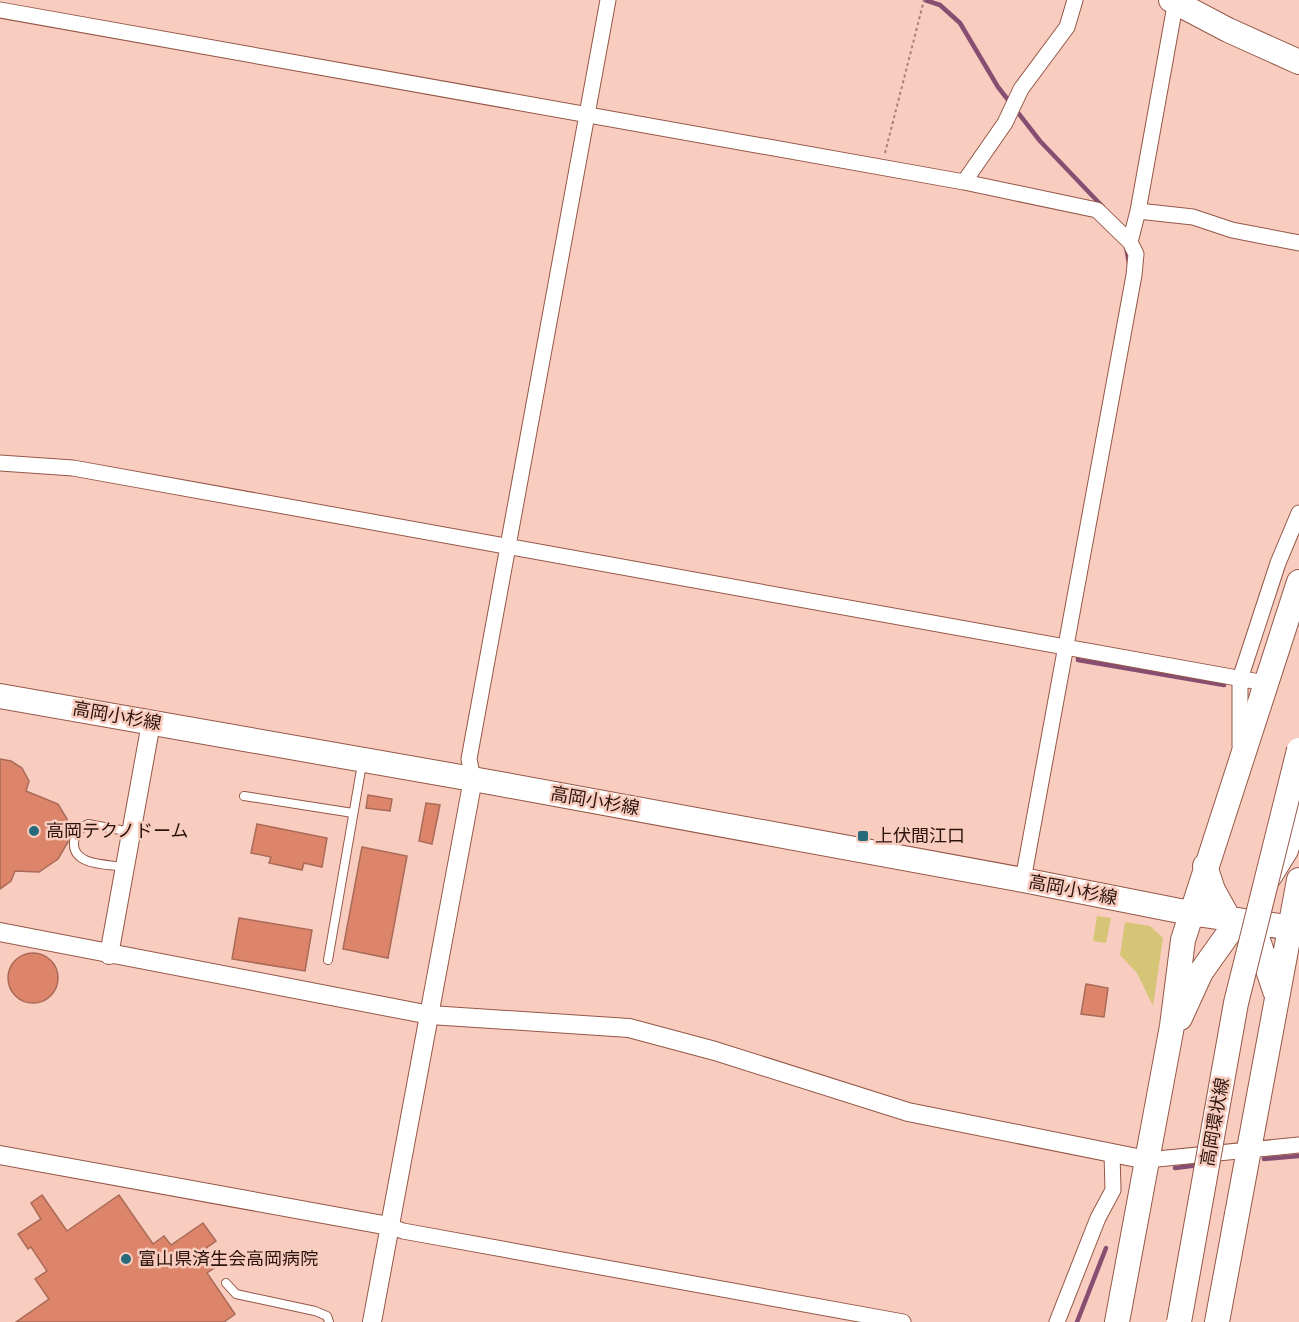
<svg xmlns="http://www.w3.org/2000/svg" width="1299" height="1322" viewBox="0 0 1299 1322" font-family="Ubuntu,'Noto Sans JP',sans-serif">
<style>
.green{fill:#d6c576}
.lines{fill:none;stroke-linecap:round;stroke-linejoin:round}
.stream{stroke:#884e72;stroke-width:4.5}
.building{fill:#dd856b;stroke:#a96a57;stroke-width:1.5}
.service-casing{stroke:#955745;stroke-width:10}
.minor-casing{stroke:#955745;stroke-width:17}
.tertiary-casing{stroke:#955745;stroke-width:20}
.primary-casing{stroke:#955745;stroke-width:26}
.path{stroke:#a58277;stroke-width:2;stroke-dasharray:3 3;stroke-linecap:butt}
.service{stroke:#fff;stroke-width:8}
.minor{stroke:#fff;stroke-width:15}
.tertiary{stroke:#fff;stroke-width:18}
.primary{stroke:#fff;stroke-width:24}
.primary-bridge-casing{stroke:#955745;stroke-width:26;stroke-linecap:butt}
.primary-bridge{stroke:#fff;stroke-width:24}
.poi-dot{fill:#266a7b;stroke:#f8cdc0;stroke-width:2}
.labels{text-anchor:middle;stroke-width:5;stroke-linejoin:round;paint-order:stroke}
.street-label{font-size:18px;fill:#2b130b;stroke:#f8cdc0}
.poi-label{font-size:18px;fill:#2b130b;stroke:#f8cdc0;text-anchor:start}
</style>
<rect width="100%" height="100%" fill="#f8cdc0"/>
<!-- green -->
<path class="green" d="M1097 916 1111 918 1106 943 1093 941Z
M1125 922 1150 926 1163 938 1153 1006 1137 973 1120 955Z"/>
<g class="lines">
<!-- stream -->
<path class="stream" d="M925 0 940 5 960 23 998 87 1040 141 1103 207
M1126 246 1129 264
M1078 652V660L1224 685
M1264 1159 1299 1156
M1175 1168 1199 1165
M1077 1322 1106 1248"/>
</g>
<!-- building -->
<path class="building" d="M0 759 11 761 22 768 29 781 26 791 58 804 67 819 68 842 58 859 39 872 15 871 11 881 0 889Z
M368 795 392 799 390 811 366 808Z
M426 803 440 805 432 844 419 841Z
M257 824 327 838 322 867 304 863 302 870 269 863 271 857 251 853Z
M362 847 407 856 388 958 343 949Z
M239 918 312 930 305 971 232 959Z
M8 978a25 25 0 1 1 50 0a25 25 0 1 1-50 0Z
M1086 984 1108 988 1104 1017 1081 1014Z
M42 1195 67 1231 119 1195 153 1244 164 1236 171 1245 203 1223 216 1241 205 1249 217 1266 207 1273 235 1314 224 1322H16L49 1299 35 1279 47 1271 31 1247 28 1249 18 1234 41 1219 31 1203Z"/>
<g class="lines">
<!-- service casing -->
<g class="service-casing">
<path id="service" d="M244 796 353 813
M124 867C107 864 72 866 74 842 75 833 80 829 88 824L131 832
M328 960 362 764
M226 1283 236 1294 315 1311 327 1316 329 1322"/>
</g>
<!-- minor casing -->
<g class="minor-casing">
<path id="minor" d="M0 10 964 182 1097 210 1130 242 1136 254 1134 275 1023 880
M964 182 1005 123 1021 89 1067 27 1075 0
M1138 211 1193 217 1232 230 1299 243
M1130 242 1138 211 1176 0
M0 463 73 468 1265 683
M1240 746V679L1278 563 1299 513
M473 779 469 759 608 0
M1147 1160 1299 1145
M389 1226 403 1231 903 1322
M1057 1322 1098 1218 1113 1190 1112 1153"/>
</g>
<!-- tertiary casing -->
<g class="tertiary-casing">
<path id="tertiary" d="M0 932 430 1015 629 1028 715 1051 908 1112 1147 1160
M109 955 151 723
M0 1155 389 1226
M372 1322 473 779"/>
</g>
<!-- primary casing -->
<g class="primary-casing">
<path id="primary" d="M1171 0 1228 30 1299 62
M0 696 495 783 1023 880 1190 913 1299 929
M1205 866 1213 890 1229 919
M1270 876 1286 850 1299 810
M1252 922 1275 991
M1180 1018 1201 972 1238 920
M1117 1322 1172 1026 1183 940 1299 582
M1217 1322 1299 880"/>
</g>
<!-- path -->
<path class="path" d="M885 153 924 0"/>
<!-- service -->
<use href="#service" class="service"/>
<!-- minor -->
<use href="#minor" class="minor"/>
<!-- tertiary -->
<use href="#tertiary" class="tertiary"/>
<!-- primary -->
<use href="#primary" class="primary"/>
<!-- primary-bridge casing -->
<g class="primary-bridge-casing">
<path id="primary-bridge" d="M1179 1322 1236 1003 1299 750"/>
</g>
<!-- primary-bridge -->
<use href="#primary-bridge" class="primary-bridge"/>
</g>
<!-- markers -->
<g class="poi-dot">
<circle cx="34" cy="831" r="6"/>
<rect x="857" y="830" width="12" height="12" rx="3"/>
<circle cx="126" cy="1259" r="6"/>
</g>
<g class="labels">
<!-- street labels -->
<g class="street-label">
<text transform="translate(117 716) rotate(10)" y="6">高岡小杉線</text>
<text transform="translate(595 801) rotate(10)" y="6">高岡小杉線</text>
<text transform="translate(1073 890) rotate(11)" y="6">高岡小杉線</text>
<text transform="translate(1215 1122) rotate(-80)" y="6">高岡環状線</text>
</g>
<!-- poi labels -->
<g class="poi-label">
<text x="46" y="837">高岡テクノドーム</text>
<text x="875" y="842">上伏間江口</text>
<text x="138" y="1265">富山県済生会高岡病院</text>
</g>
</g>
</svg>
